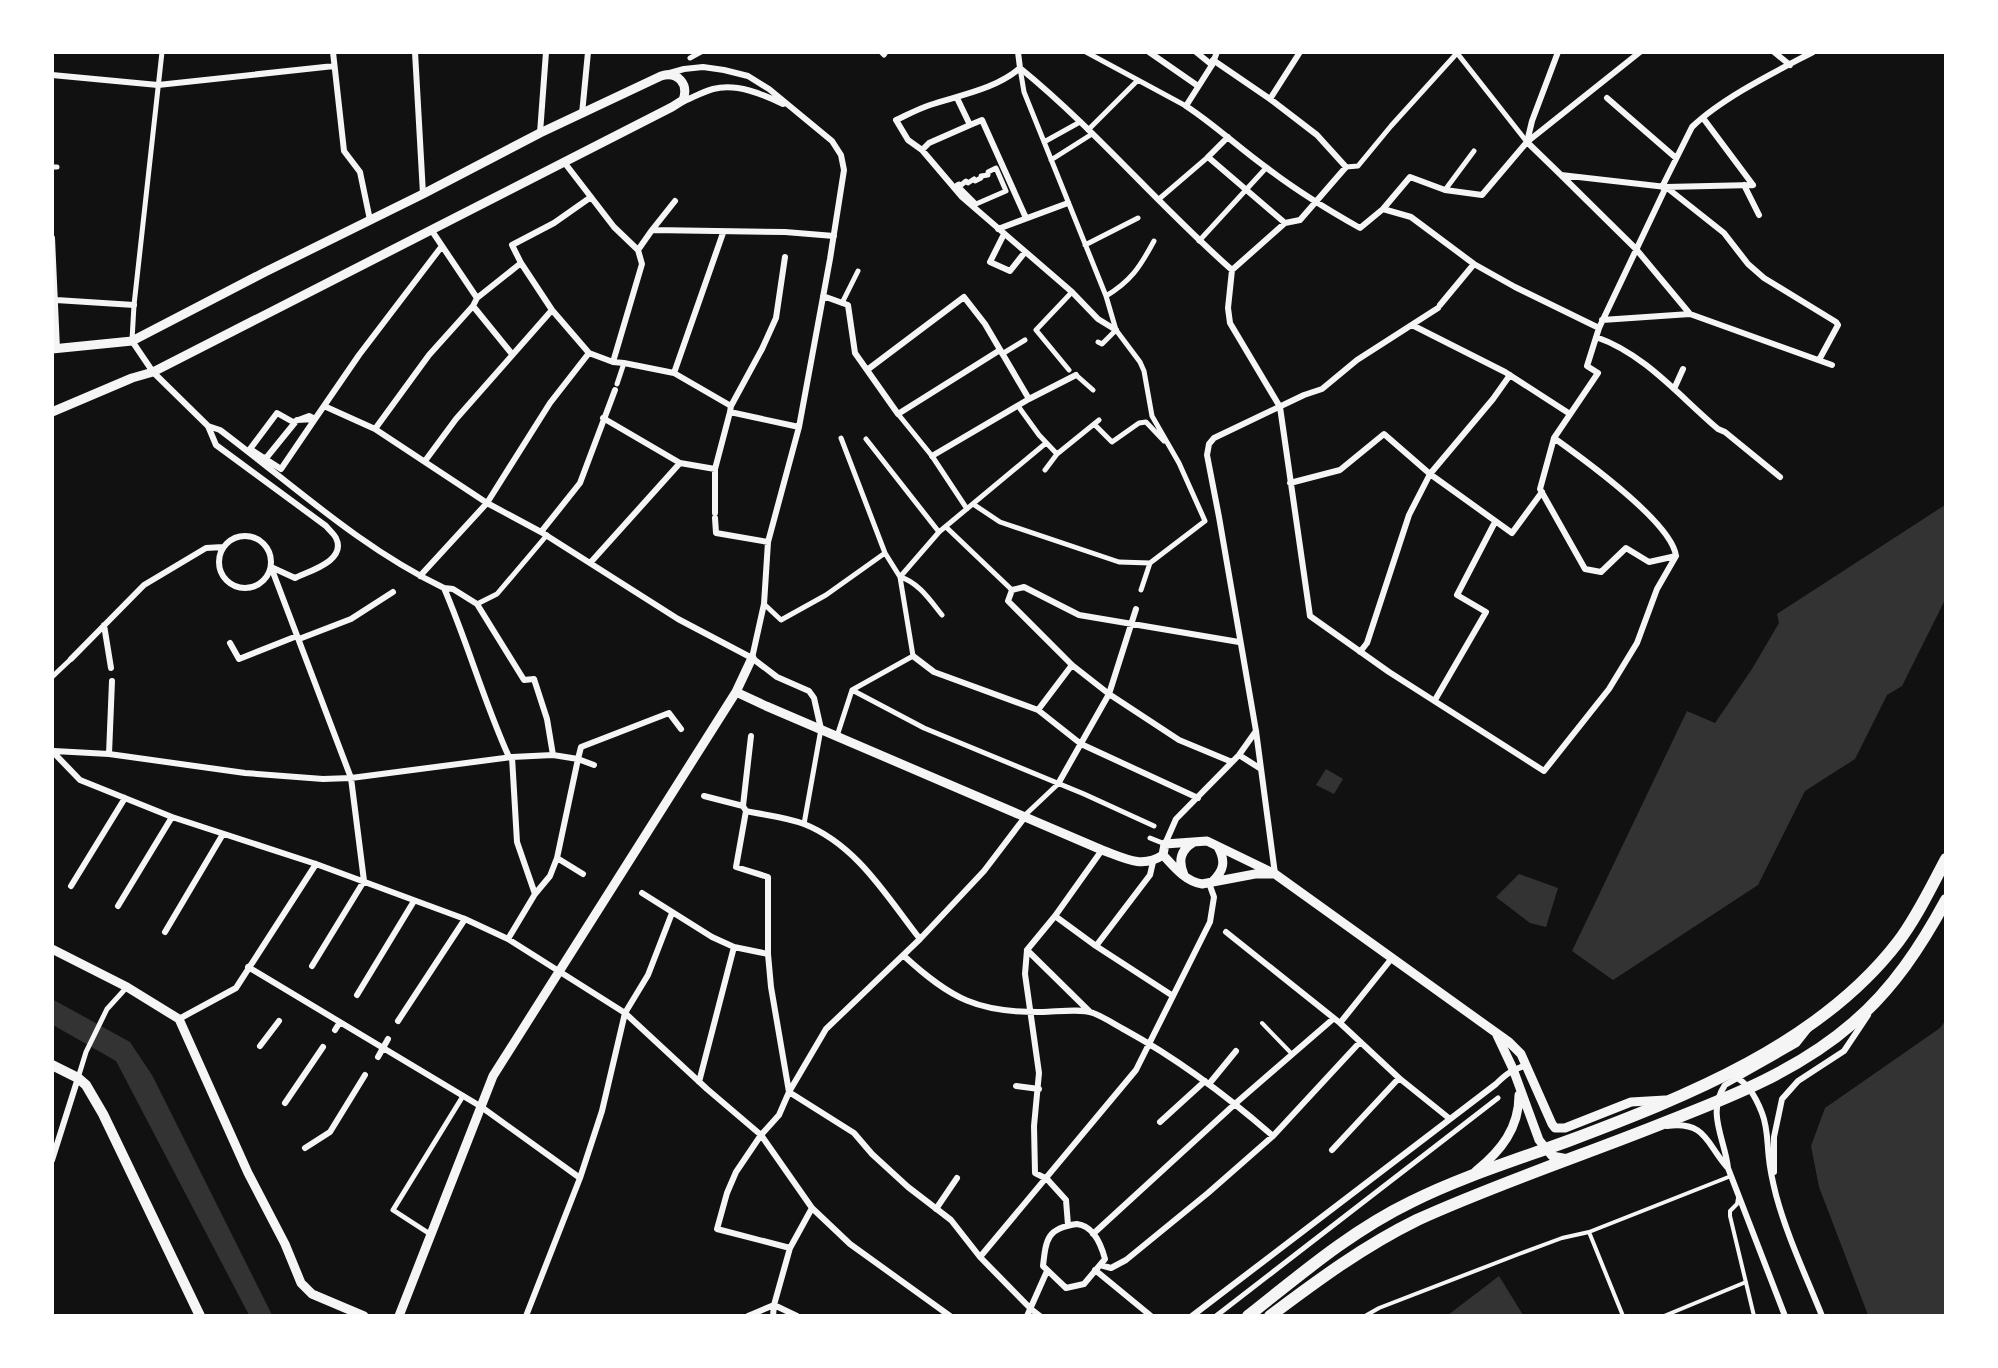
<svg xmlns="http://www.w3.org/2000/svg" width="1998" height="1368" viewBox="0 0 1998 1368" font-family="'Golos Text',sans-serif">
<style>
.water{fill:#333}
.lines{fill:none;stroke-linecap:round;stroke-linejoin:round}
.service{stroke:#f5f5f5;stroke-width:4}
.pedestrian{stroke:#f5f5f5;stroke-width:5}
.minor{stroke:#f5f5f5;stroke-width:6}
.tertiary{stroke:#f5f5f5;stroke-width:9}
.secondary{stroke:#f5f5f5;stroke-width:10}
.trunk{stroke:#f5f5f5;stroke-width:12}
</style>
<rect width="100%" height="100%" fill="#111"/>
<!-- water -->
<path class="water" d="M1945 505V600L1902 686 1887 695 1855 759 1805 791 1758 885 1613 980 1572 951 1687 711 1715 723 1752 669 1779 623 1777 614Z
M1326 769 1343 779 1334 794 1316 785Z
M1519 874 1558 888 1546 927 1530 923 1496 897Z
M52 999 130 1042 152 1075 272 1315H249L116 1061 53 1025Z
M1945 1021V1315H1868L1819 1187 1811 1146 1825 1108 1940 1028Z
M1499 1276 1523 1315H1448Z"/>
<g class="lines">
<!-- service -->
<path class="service" d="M1262 1023 1292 1054
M1738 1198 1737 1204 1730 1211V1216L1754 1316
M1589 1232 1623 1316
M1365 1316 1379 1308 1519 1254 1562 1238 1589 1232 1731 1176
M1664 1316 1746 1282"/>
<!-- pedestrian -->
<path class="pedestrian" d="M881 52 884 55 886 52
M1086 52 1186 106
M1457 53 1527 142
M690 58 701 52
M1088 130 1138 80
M1044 142 1080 122
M1051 160 1092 134
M52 167H57
M1346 167 1358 166 1391 126 1458 52
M996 168 1006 191 976 204 957 185 959 184 960 186 966 181 968 183 974 179 975 181 981 178V176L988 175V172Z
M1445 190 1474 151
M1159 199 1208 157
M1199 241 1266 168
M1085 245 1138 218
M1106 296C1131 281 1140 267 1154 241
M842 303 858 271
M132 340 134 305 162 52
M1098 342 1102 344 1116 330
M1002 354 1025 340
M1069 370 1036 330 1072 292
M1076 375 1093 390
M617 384 624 363
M1018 406 1039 435 1057 454 1099 420
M898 414 932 456 967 509
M1095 425 1112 442 1139 423 1146 422 1164 441
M841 438 885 553
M866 439 939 532
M1045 470 1057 454
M973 504 1000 522 1119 562 1150 563 1205 521 1179 463 1152 416 1144 371 1140 362 1116 330 1106 296 1024 92 1020 68
M946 527 1012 590
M900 577 939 532 1046 443
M900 577C918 582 930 600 942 615
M1141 590 1150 563
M477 604 497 594 547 535
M764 604 781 620 826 595 885 553 900 577 913 656 852 690
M52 677 71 659
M852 690 924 728 1084 794 1154 826
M837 736 852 690
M1023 817 1058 784
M804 824 821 729
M1150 838 1165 844
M78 1078 86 1052 107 1009 127 987
M430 1234 393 1210 463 1096
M1216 1316 1498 1098"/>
<!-- minor -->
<path class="minor" d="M333 52 344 151 360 172 370 220
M415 52 423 194
M1018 52 1020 68C1096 130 1159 206 1232 270L1228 308 1230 323 1280 407 1310 616 1389 672 1544 771 1609 689 1637 643 1657 589 1676 556
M1149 52 1198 86
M1196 52 1212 65
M1217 52 1212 65 1186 106C1215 125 1239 148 1267 168 1297 191 1328 210 1360 228L1383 209 1410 177 1445 190 1482 195 1527 142 1640 52
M1774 52 1790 65
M1213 60 1270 99 1317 135 1346 167 1300 220 1285 223 1232 270
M1020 68C996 89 960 95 930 105 918 109 907 115 896 120L908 140 922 150 962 197 1072 292 1098 319 1116 330
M666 74 684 69 703 67 724 70 748 76 769 89 832 141 841 155 844 170 830 259 799 427 768 542 764 604 752 658
M52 75 158 85 334 66
M957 98 970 125 982 120 1026 218
M1607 98 1676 158
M1270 99 1300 52
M682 102C692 98 702 92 713 89 737 83 762 94 783 104
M582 114 588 52
M1703 118 1753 185
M540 133 546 52
M1228 137 1208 157 1285 223
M1527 142 1561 175 1666 187 1753 185
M1527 142 1532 121 1558 52
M922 150 929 143 970 125
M564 162 614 227 638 250 642 264 613 362
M1561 175 1636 249 1690 314
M1744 185 1759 215
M1662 187 1692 127C1722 98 1775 72 1813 52
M591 197 554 223 512 245 521 263 552 310 589 353 613 362 624 363 674 373 731 406 730 412 799 427
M1383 209 1411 217 1474 264 1515 287 1599 328
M998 229 1068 203
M652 230 675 201
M432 231 477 298
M1004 234 990 262 1010 271 1025 252
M52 238 57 349
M638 250 652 230 785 232 834 236
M823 296 848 305 855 353 898 414 1000 350
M56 300 134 305
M1440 305 1474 264
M473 306 512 354
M1602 320 1690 314 1832 365
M1412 325 1505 372 1570 414
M1596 337C1645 354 1679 396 1718 429L1725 432 1780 477
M132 341 153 372 208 426 220 430C293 485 361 548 444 588 468 644 484 702 509 757
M867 370 964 297 985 324 1029 399
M674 373 723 233
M1674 389 1683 369
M324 406 375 429 487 503 541 532 678 619 752 658 777 677 809 691 814 698 821 729
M731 406 762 349 776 318 785 257
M277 413 293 422 309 416 315 419 281 469 250 449Z
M603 418 680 463 715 469
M208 426 216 445 326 526C329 530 334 534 336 538 347 561 309 571 295 578L271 567
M375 429 429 355 473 306 477 298 521 263
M1554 438C1582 458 1672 523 1676 556
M932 456 1029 399 1076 375
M257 459 267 457 297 420 315 419 359 355 442 246
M425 461 456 419 552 310
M1290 483 1340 470 1384 434 1430 474 1512 533 1542 492
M715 513V469L730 412
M715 518 716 533 768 542
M541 532 580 483 615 390
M219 562a26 26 0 1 1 52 0a26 26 0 1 1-52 0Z
M1676 556 1649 562 1626 548 1601 572 1585 569 1540 489 1554 438 1598 373 1587 366 1599 328 1666 187 1724 233 1748 264 1764 278 1836 322 1838 325 1819 360
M591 562 680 463
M271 567 351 778 364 881 312 966
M420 576 487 503 550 403 589 353
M444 588 453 589 477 604 524 680 534 679 547 719 553 755
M104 625 111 668
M299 639 351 619 393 592
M230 643 239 659 297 636
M1360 652 1367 643 1409 515 1430 474 1493 399 1510 375
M913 656 934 672 1038 710 1081 744 1198 798
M71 659 144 585 206 548 223 547
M1435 700 1486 612 1457 595 1495 522
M1038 710 1072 665
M751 736 743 806 746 811 736 867 768 877V954L771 987 789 1092
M52 751 80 780 172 817 316 864 465 919 508 939 625 1013 707 1089 761 1135 812 1208 850 1244 950 1316
M54 751 109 754 245 773 323 779 351 778 512 757 553 755 578 759 581 747 669 713 681 729
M109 754 112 681
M1239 755 1261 769
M512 757 517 842 535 894
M1232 762 1179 740 1109 694 1072 665 1008 601 1012 590 1024 587 1079 615 1239 642
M1058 784 1109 694 1136 609
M704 796 743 806
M746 811C764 815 786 817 804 824 857 845 887 897 920 939
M1165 844 1176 819 1239 755 1256 731
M557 858 583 874
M1275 874 1256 731 1219 517 1207 455 1209 444 1214 438 1304 395 1322 389 1357 360 1438 308
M71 886 125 798
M642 893 712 937 734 947 768 954
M118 906 172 817
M1055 916 1096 946 1173 996
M165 932 223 834
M1226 932 1340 1023 1399 1078 1450 1119
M508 939 535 894 550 876 557 858 578 759 594 765
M1096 946 1150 875 1153 862
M1027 950 1025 974 1039 1073 1034 1126 1035 1173 1047 1179 1066 1200 1068 1225
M1027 950 1055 916 1102 850
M1027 950 1090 1012
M904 956C951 999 978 1013 1043 1012 1055 1012 1082 1008 1093 1013 1104 1017 1114 1024 1125 1030 1178 1059 1227 1096 1273 1136
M248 967 480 1106 580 1178
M357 995 414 901
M179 1019 236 988 316 864
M398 1021 465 919
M1340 1023 1392 958
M335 1030 340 1022
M260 1046 279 1021
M378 1057 388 1039
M1735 1077C1749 1083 1757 1100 1762 1113 1768 1128 1767 1143 1769 1159 1770 1170 1773 1183 1776 1195 1787 1236 1806 1276 1822 1316
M699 1082 734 947
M1209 1084 1236 1051
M1016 1086 1039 1089
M789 1092 854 1133 872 1154 908 1187 951 1220 980 1257 1031 1309 1040 1316
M285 1103 323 1047
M1160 1122 1205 1081
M1667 1126C1706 1121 1706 1143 1727 1167
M305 1148 330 1132 365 1075
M1332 1150 1399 1078
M52 1160 78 1078
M1774 1172V1137L1782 1099 1798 1081 1844 1051 1868 1015
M936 1209 957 1178
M1077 1224C1094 1226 1101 1244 1105 1259L1084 1284 1066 1288 1043 1266C1046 1239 1047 1228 1077 1224Z
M1093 1234 1236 1103 1333 1019
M790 1248 717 1229 727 1193 736 1172 761 1135 779 1115 789 1092 826 1029 920 939 984 871 1025 817
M980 1257 1136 1070 1210 922 1214 897 1209 883
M1100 1265 1111 1268 1126 1260 1208 1193 1273 1136 1360 1042
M1095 1270 1151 1316
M526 1316 580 1178 602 1111 625 1013 648 975 672 913
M748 1316 774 1305 773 1316
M797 1316 774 1305 790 1248 812 1208
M1027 1316 1047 1271
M1192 1316 1496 1084C1506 1074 1513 1069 1527 1065
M1785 1316 1728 1168C1725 1139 1706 1113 1725 1085L1797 1044 1808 1030"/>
<!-- tertiary -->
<path class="tertiary" d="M52 349 132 341 265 272 423 194 540 133 661 76C678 71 689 84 683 100L672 107 153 372 132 378 52 412
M736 692 766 706 1102 850C1124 858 1142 869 1163 855
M1275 874H1255L1202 884C1186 882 1174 867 1163 855L1165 844 1207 841 1275 874 1509 1042 1521 1054 1552 1124 1555 1128H1565L1631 1102 1665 1100
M1184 875C1178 861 1180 850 1194 842
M1212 882C1224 871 1226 861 1218 847
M52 949 127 987 179 1019 248 1173 285 1244 301 1283 312 1294 364 1316
M1497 1035 1513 1069 1539 1140 1552 1156 1568 1159
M1476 1171C1501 1151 1519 1128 1519 1095
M399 1316 493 1076 736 692 752 658"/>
<!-- secondary -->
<path class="secondary" d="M52 1065 78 1078 86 1085 103 1114 200 1316"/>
<!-- trunk -->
<path class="trunk" d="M1248 1316C1300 1275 1351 1231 1411 1202 1461 1177 1516 1160 1568 1141 1685 1097 1820 1044 1898 942 1917 917 1931 887 1946 859
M1270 1316C1318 1280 1364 1246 1417 1220 1498 1183 1584 1155 1666 1122 1733 1096 1799 1070 1853 1023 1893 989 1921 946 1946 900"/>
</g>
<!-- border -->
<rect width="1998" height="1368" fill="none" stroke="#ffffff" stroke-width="108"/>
</svg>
